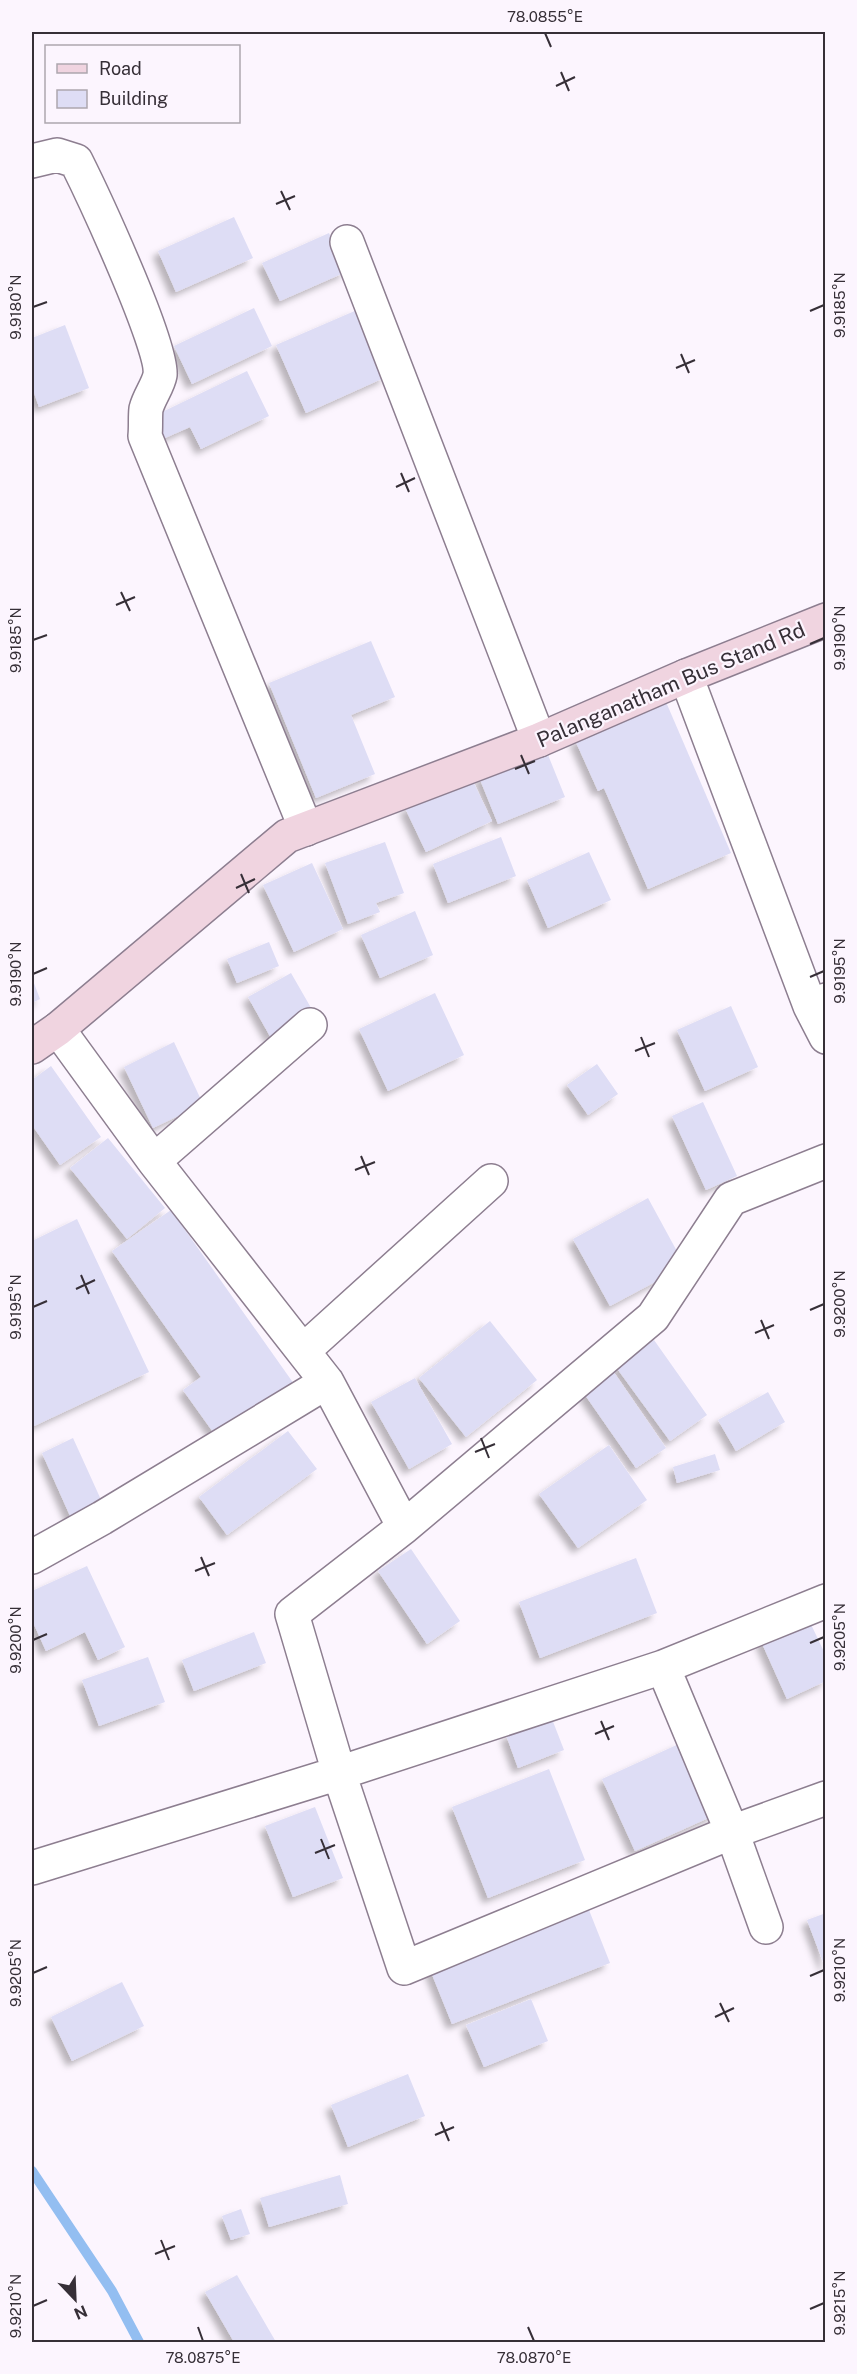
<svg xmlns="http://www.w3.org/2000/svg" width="857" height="2374" viewBox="0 0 857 2374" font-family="'Public Sans',sans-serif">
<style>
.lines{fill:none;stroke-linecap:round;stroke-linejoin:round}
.stream{stroke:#93bef1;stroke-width:10}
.building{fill:#deddf5;filter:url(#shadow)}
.street-casing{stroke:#8d7e90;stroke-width:36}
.secondary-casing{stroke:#8d7e90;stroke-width:36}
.street{stroke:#fff;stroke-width:33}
.secondary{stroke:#f0d4e0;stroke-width:33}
.ticks{fill:none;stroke:#362f37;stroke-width:2}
.labels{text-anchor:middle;stroke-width:4.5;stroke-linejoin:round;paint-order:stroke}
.street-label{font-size:21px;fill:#362f37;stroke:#fcf5fe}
.neatline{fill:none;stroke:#362f37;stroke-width:2}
.ticks-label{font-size:15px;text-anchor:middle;fill:#362f37}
</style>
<defs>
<filter id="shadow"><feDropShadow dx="-5.5" dy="5.5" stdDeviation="3" flood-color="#0004"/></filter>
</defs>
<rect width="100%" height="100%" fill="#fcf5fe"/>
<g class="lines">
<!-- stream -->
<path class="stream" d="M32 2171 112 2291 139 2342"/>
</g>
<!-- building -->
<path class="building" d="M234 217 253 258 176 292 158 251Z
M329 233 346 272 280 301 262 263Z
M254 308 272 346 192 384 174 346Z
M357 310 386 377 306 413 276 345Z
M65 325 89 388 39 407 32 387V338Z
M247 371 269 416 201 449 190 427 165 438 154 416Z
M371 641 395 697 351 715 375 774 316 798 269 683Z
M666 702 731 853 648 889 604 788 598 791 575 740Z
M546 750 565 797 498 824 479 777Z
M471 777 492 821 426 852 405 808Z
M501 837 516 876 448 903 433 864Z
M385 842 404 893 376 903 380 912 348 924 325 863Z
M589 852 611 900 548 928 527 880Z
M312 863 343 929 294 952 263 885Z
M415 911 433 955 380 978 361 935Z
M269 942 279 966 237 983 227 959Z
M291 973 314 1013 271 1038 248 997Z
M32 978 40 999 32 1003Z
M435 993 464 1055 388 1091 359 1029Z
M731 1006 758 1067 705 1091 677 1030Z
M174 1042 203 1104 153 1128 124 1067Z
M597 1064 618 1094 588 1115 567 1085Z
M51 1066 101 1137 60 1165 32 1125V1080Z
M703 1102 737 1176 706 1190 672 1116Z
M108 1138 165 1208 127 1239 70 1168Z
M648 1198 685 1266 610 1306 573 1239Z
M171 1210 294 1384 218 1439 183 1390 201 1377 112 1251Z
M77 1219 149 1372 32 1427V1241Z
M490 1321 537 1380 466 1437 419 1378Z
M654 1340 707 1415 670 1441 616 1367Z
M613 1371 666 1448 636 1468 583 1392Z
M415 1378 452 1444 409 1469 371 1402Z
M768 1392 785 1422 736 1451 718 1420Z
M288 1431 317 1469 227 1535 199 1497Z
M73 1438 107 1513 75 1527 42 1453Z
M609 1445 647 1500 578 1548 539 1494Z
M715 1454 720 1470 677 1483 673 1467Z
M411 1549 460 1621 427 1644 378 1571Z
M636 1558 657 1613 540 1658 519 1602Z
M87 1566 125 1647 98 1660 85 1632 46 1651 32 1620V1591Z
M808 1618 826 1656V1681L787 1699 760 1639Z
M254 1632 266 1663 194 1691 182 1660Z
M148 1657 165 1702 99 1726 82 1680Z
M552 1719 564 1750 518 1768 506 1735Z
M681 1743 715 1815 635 1851 602 1779Z
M549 1769 585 1860 488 1898 452 1807Z
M315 1807 343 1878 293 1897 265 1826Z
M587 1905 610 1963 452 2024 429 1967Z
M826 1913V1967H825L807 1920Z
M122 1982 144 2026 72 2061 51 2017Z
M531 1999 548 2041 484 2067 466 2025Z
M408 2074 425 2116 348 2147 331 2105Z
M340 2175 348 2204 269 2227 260 2198Z
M241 2209 250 2234 231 2240 222 2216Z
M237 2275 276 2342H234L205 2292Z"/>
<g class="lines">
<!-- street casing -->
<g class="street-casing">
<path id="street" d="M32 161 57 155 76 161C92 193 164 347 160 375 158 386 149 397 146 409 145 417 146 427 145 436L306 829
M347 242 539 740
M686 676 810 1006 826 1000
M810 1006 826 1037
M154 1161 310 1025
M826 1161 731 1199 653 1317 404 1527 292 1614 339 1773 404 1968 732 1832 826 1798
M303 1351 491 1181
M327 1382 404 1527
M32 1557 102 1518 327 1382 154 1161 58 1029
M663 1667 732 1832 766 1927
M32 1868 339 1773 663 1667 826 1601"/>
</g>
<!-- secondary casing -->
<g class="secondary-casing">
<path id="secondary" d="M32 1047 58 1029 287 836 539 740 686 676 826 620"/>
</g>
<!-- street -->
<use href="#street" class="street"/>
<!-- secondary -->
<use href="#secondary" class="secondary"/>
</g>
<!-- ticks -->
<path class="ticks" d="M545 33 551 47M561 72 569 91M556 86 575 77M281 191 290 210M276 204 295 196M33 307 47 302M810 311 824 305M681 354 689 373M676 368 695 360M401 473 409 492M396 487 415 478M121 592 130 611M116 605 135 597M33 640 47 635M810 644 824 638M521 755 529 774M515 769 535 761M241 874 249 893M236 888 255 879M33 974 47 968M810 977 824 971M641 1037 649 1057M635 1051 655 1043M361 1156 369 1175M355 1170 375 1162M81 1275 89 1294M76 1289 95 1280M33 1307 47 1301M810 1310 824 1304M761 1320 769 1339M755 1333 774 1325M481 1438 489 1458M475 1452 495 1444M201 1557 209 1576M195 1571 215 1563M33 1640 47 1634M810 1643 824 1637M601 1721 609 1740M595 1734 614 1726M321 1839 329 1859M315 1853 335 1845M33 1973 47 1967M810 1976 824 1970M720 2003 729 2022M715 2017 734 2008M441 2122 449 2141M435 2135 454 2127M161 2240 169 2260M155 2254 175 2246M33 2306 47 2300M810 2309 824 2303M198 2327 203 2341M528 2327 534 2341"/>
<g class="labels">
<!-- street labels -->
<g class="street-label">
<text transform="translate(671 685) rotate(-23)" y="7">Palanganatham Bus Stand Rd</text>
</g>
</g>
<!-- border -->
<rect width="857" height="2374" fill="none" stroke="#fcf5fe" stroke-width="66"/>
<!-- legend -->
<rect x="45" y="45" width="195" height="78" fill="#fcf5fe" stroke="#ada6ae" stroke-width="1.5"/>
<rect x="57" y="64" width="30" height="9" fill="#f0d4e0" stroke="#ada6ae" stroke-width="1.5"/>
<text x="99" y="75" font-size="18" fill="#362f37">Road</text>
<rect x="57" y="90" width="30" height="18" fill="#deddf5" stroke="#ada6ae" stroke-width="1.5"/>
<text x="99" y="105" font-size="18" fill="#362f37">Building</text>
<!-- north arrow -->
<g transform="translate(75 2299) rotate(157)" stroke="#fcf5fe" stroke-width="4.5" paint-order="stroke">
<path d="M0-4.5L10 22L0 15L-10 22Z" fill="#362f37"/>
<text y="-9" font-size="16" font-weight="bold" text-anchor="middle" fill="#362f37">N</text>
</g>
<rect x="33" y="33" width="791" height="2308" class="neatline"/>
<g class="ticks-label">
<text x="545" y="22">78.0855°E</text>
<text transform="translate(840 305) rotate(-90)" y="5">9.9185°N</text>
<text transform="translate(16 307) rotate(-90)" y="5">9.9180°N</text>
<text transform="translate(840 638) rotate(-90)" y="5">9.9190°N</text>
<text transform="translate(16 640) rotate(-90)" y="5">9.9185°N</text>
<text transform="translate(840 971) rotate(-90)" y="5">9.9195°N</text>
<text transform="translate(16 974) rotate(-90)" y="5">9.9190°N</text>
<text transform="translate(840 1304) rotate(-90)" y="5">9.9200°N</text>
<text transform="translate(16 1307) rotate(-90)" y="5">9.9195°N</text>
<text transform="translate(840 1637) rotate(-90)" y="5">9.9205°N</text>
<text transform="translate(16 1640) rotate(-90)" y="5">9.9200°N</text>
<text transform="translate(840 1970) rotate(-90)" y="5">9.9210°N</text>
<text transform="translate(16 1973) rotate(-90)" y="5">9.9205°N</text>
<text transform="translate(840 2303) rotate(-90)" y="5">9.9215°N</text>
<text transform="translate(16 2306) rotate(-90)" y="5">9.9210°N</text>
<text x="203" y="2363">78.0875°E</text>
<text x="534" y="2363">78.0870°E</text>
</g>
</svg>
